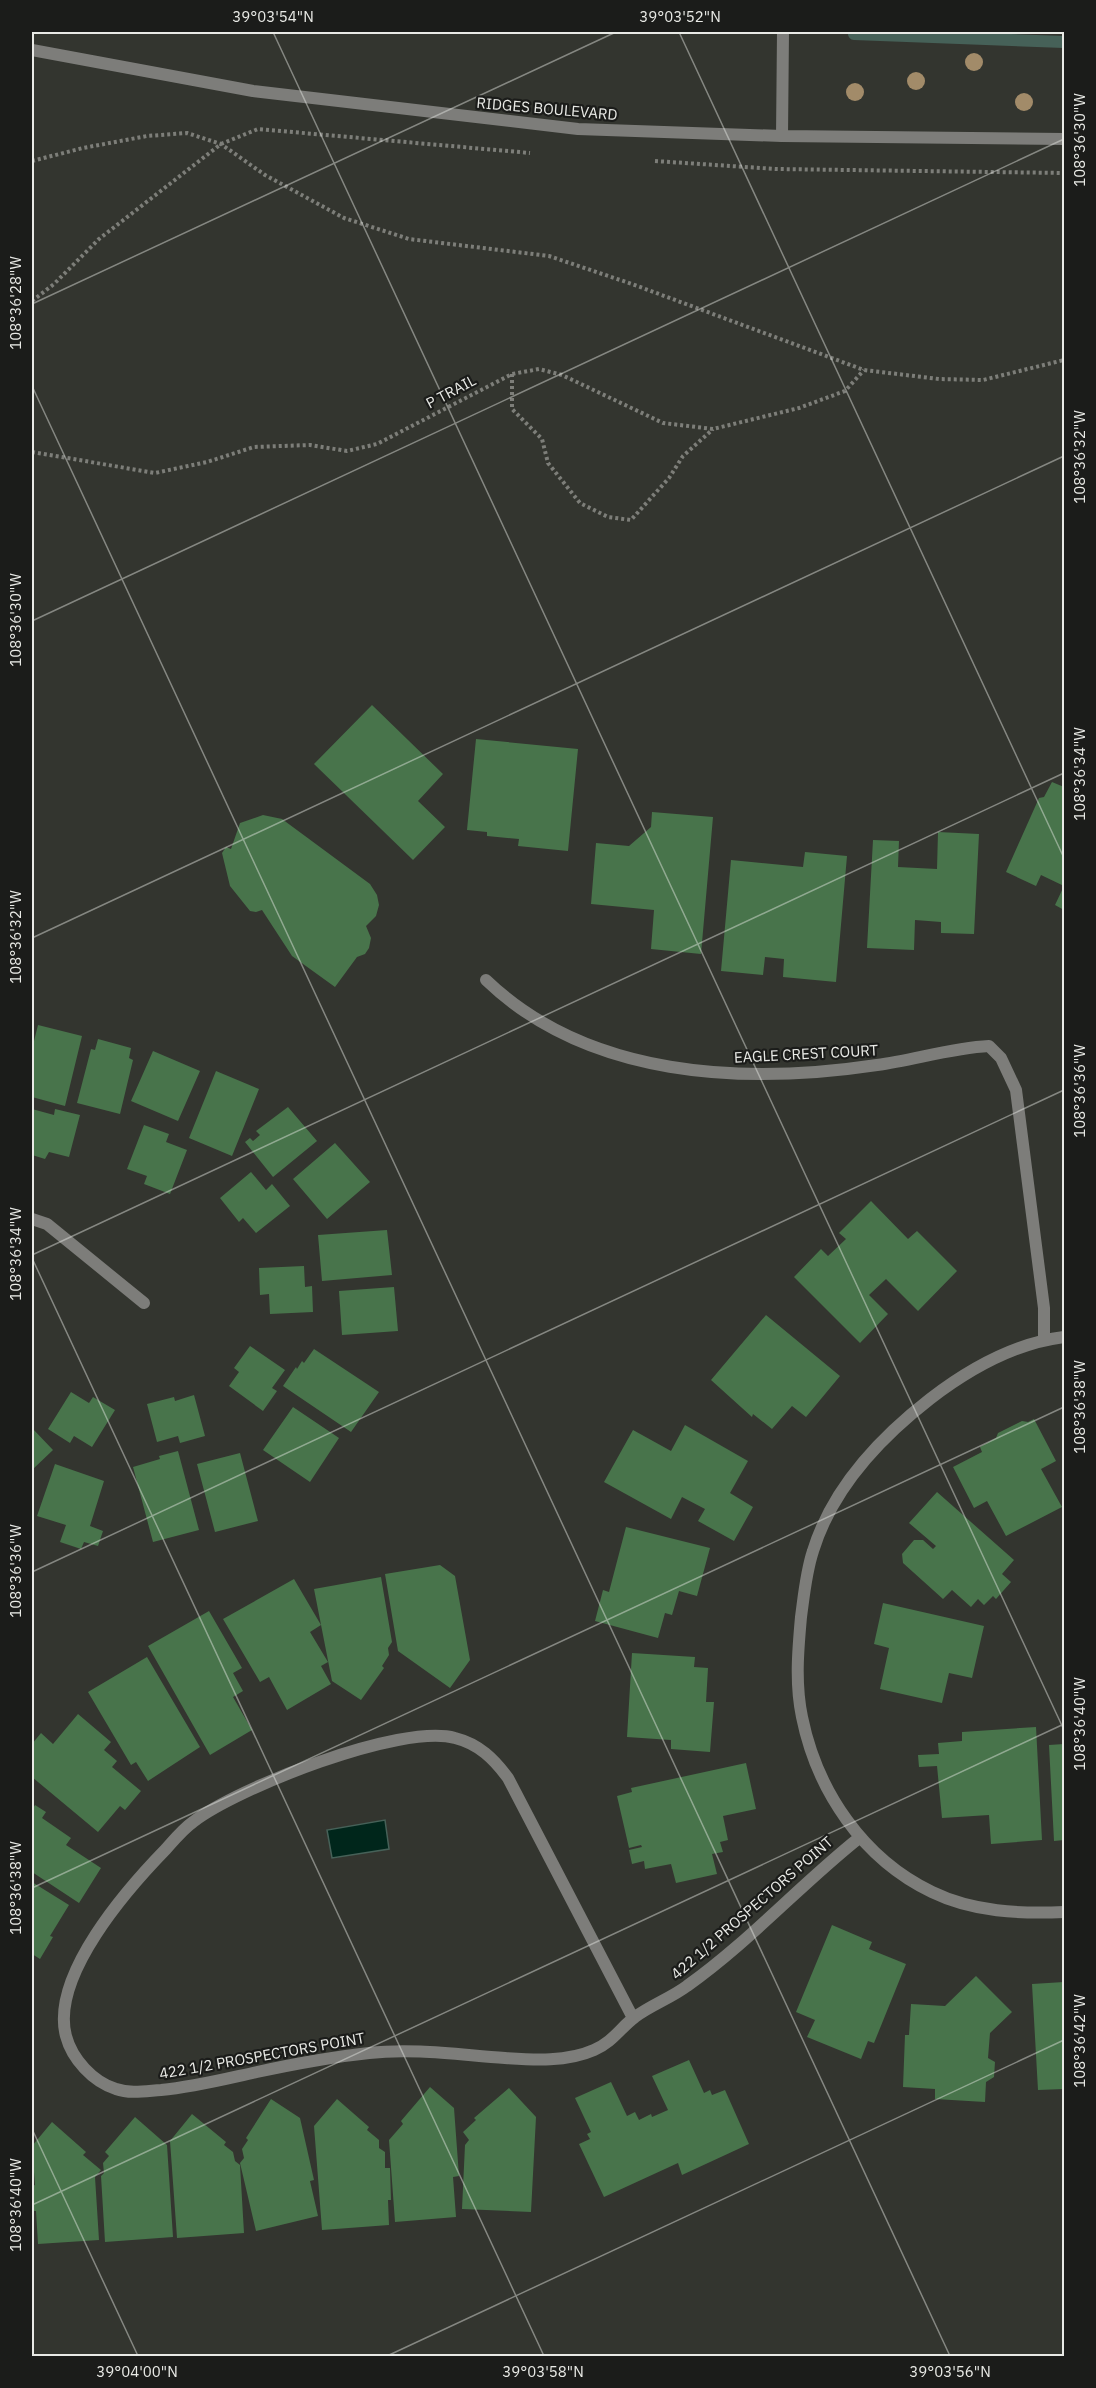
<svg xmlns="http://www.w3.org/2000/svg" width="1096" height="2388" viewBox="0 0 1096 2388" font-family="'IBM Plex Sans',sans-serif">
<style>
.water{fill:#00261b;stroke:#466158;stroke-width:1.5}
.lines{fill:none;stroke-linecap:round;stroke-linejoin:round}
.stream{stroke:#466158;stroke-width:12}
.building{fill:#48744b}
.path{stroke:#7d7e79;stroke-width:4;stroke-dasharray:3 3;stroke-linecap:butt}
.minor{stroke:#7d7d7a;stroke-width:12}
.tertiary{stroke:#7d7d7a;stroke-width:12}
.tree{fill:#a28b69}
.ticks{fill:none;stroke:#e9eae6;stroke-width:1.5;stroke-opacity:0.45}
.labels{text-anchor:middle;stroke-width:4.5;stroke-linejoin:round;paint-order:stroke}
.street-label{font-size:15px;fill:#e9eae6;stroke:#1b1c1a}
.neatline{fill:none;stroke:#e9eae6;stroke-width:2}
.ticks-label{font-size:15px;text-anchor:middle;fill:#e9eae6}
</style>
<rect width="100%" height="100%" fill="#33352f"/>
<!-- water -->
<path class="water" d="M385 1820 389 1849 332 1858 327 1830Z"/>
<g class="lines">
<!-- stream -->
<path class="stream" d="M854 34 1064 42"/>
</g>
<!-- building -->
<path class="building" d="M372 705 443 774 418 801 445 827 413 860 314 764Z
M476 739 578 749 568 851 518 846 519 839 487 836V832L467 830Z
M1052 782 1064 787V910L1055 905 1064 886 1041 875 1036 886 1006 872 1039 798 1044 797Z
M652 812 713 817 701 954 651 949 654 910 591 904 596 843 629 846 651 827Z
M263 815 282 819 370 884 377 895 379 905 376 916 366 926 371 938 369 948 365 954 357 957 335 987 292 956 262 910 256 912 250 911 230 886 222 853 226 847 231 849 240 823Z
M938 832 979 834 974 934 941 933V922L915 920 914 950 867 948 873 840 899 841 898 867 937 869Z
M805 852 847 856 836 982 783 977 784 959 765 957 763 975 721 971 731 860 803 867Z
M38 1025 82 1036 65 1106 32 1097V1049Z
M98 1039 131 1048 129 1058 133 1060 120 1114 77 1103 91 1049 95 1050Z
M153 1051 200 1071 178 1121 131 1101Z
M216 1071 259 1089 232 1156 189 1138Z
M288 1107 317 1141 273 1177 245 1142 250 1138 253 1141 260 1135 256 1131Z
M32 1109 54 1115 55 1109 80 1115 69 1157 49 1152 45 1159 32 1155Z
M144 1125 169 1134 166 1142 187 1150 170 1194 144 1184 147 1176 127 1169Z
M335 1143 370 1182 327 1219 293 1179Z
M251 1172 266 1190 272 1184 290 1206 256 1233 243 1218 239 1222 220 1198Z
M871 1201 908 1239 917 1231 957 1271 918 1311 886 1279 869 1295 888 1314 860 1343 794 1277 821 1249 828 1256 846 1239 839 1233Z
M387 1230 392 1275 322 1281 318 1235Z
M304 1266 305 1287 312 1286 313 1312 270 1314 269 1294 260 1295 259 1268Z
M394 1287 398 1331 342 1335 339 1291Z
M766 1315 840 1376 806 1417 792 1406 772 1429 753 1414 752 1417 711 1380Z
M250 1346 285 1370 272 1388 277 1391 263 1411 229 1386 239 1372 234 1368Z
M314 1349 379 1392 351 1432 283 1386 296 1367 297 1369 302 1361 304 1363Z
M71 1392 89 1403 93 1397 115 1410 92 1447 74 1436 70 1443 48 1429Z
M194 1395 205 1436 180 1443 178 1436 157 1442 147 1404 174 1397 175 1401Z
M293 1407 339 1438 310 1482 263 1450Z
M1034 1419 1056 1461 1041 1469 1062 1507 1006 1536 987 1501 974 1508 953 1467 982 1452 980 1447 996 1438 998 1433 1022 1421 1028 1422Z
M685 1425 748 1461 730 1493 753 1507 734 1541 698 1521 705 1509 682 1497 671 1519 604 1482 633 1430 671 1451Z
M32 1428 53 1450 32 1470Z
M178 1451 199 1530 153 1542 133 1467 160 1459 159 1456Z
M240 1453 258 1521 215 1532 197 1464Z
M55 1464 104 1481 90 1526 103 1531 98 1546 84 1542 81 1549 60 1542 66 1525 37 1516Z
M937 1492 1014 1560 1002 1574 1011 1582 996 1599 993 1596 984 1605 978 1599 971 1607 952 1590 943 1599 903 1563 902 1554 914 1540H923L933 1549 936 1546 909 1523Z
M626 1527 710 1548 697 1596 679 1591 672 1615 665 1613 658 1638 595 1621 603 1590 609 1592Z
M440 1565 455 1576 470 1660 450 1688 398 1651 385 1574Z
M381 1577 392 1642 388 1648 389 1655 382 1666 384 1668 361 1700 332 1681 314 1589Z
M294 1579 321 1625 310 1632 328 1662 321 1666 331 1684 287 1710 269 1677 260 1682 223 1619Z
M883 1603 984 1626 972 1678 949 1673 942 1703 880 1689 889 1648 874 1644Z
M209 1611 242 1668 233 1673 243 1691 233 1697 252 1730 210 1755 148 1646Z
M632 1653 695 1657 694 1667 708 1668 706 1702H714L710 1752 671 1749V1740L627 1737Z
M147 1657 200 1747 148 1781 136 1762 131 1765 88 1692Z
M78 1714 111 1742 104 1750 117 1761 112 1767 141 1791 125 1810 120 1806 98 1832 32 1777V1744L41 1733 53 1744Z
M1036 1727 1042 1840 991 1844 989 1815 942 1818 937 1766 919 1767 918 1755 939 1754 938 1743 962 1741V1732Z
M1064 1744V1840L1054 1841 1049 1745Z
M746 1763 756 1809 723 1816 728 1840 720 1842 723 1852 712 1854 717 1874 676 1883 671 1864 645 1869 644 1861 632 1864 629 1850 642 1847 641 1845 629 1848 617 1796 632 1792 631 1788Z
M35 1805 46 1812 42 1818 71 1838 66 1845 101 1868 79 1903 32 1872V1810Z
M32 1882 69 1905 50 1936 53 1937 40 1959 32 1954Z
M832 1925 872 1942 869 1949 906 1964 874 2043 868 2041 861 2059 807 2037 815 2020 796 2012Z
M976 1976 1012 2012 990 2033 988 2058 995 2062 994 2077 986 2082 985 2102 935 2099V2089L903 2087 905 2035H909L911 2004 945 2006Z
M1064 1982V2089L1038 2090 1032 1984Z
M689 2060 704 2093 710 2090 712 2095 725 2090 749 2144 682 2175 678 2163 604 2197 579 2144 590 2139 587 2134 591 2132 575 2098 611 2082 627 2116 635 2112 639 2120 651 2114 652 2117 668 2110 652 2076Z
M430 2087 454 2108 459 2176 453 2177 456 2217 395 2222 389 2140 403 2124 401 2121Z
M509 2088 536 2117 531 2212 462 2209 465 2145 469 2140 463 2132 476 2120 474 2118Z
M271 2099 300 2118 314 2180 310 2181 318 2216 256 2231 240 2163 244 2158 242 2149 248 2140 246 2138Z
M337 2099 369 2127 367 2130 379 2140V2148L385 2152V2168H390L391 2200H388L389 2225 322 2230 314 2126Z
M192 2114 226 2142 224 2145 233 2152 235 2161 240 2165 244 2233 177 2238 170 2141Z
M135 2117 167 2145 173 2237 105 2242 101 2176 104 2173 103 2163 109 2156 105 2152Z
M52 2122 86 2152 83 2155 101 2170 95 2177 99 2240 38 2244 36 2211H32V2186L35 2185 32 2146Z"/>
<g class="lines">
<!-- path -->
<path class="path" d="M32 161 83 148 147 136 187 133 221 144 265 175 344 218 409 239 549 256 632 284 864 370 939 379 983 380 1064 360
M655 161 776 169 1064 173
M32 301 54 284 99 239 221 144 258 129 530 153
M512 374V409L542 439 548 463 580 503 608 517 631 520 669 478 683 456 713 429
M32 452 155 473 207 462 254 447 310 445 347 451 377 444 512 374 539 369 562 375 663 423 713 429 799 408 845 391 864 370"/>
<!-- minor -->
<path class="minor" d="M782 136 783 32
M486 980C588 1078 744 1085 877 1065 914 1060 951 1048 989 1046L1001 1058 1016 1090 1044 1308V1340
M32 1219 47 1224 144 1303
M1064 1337C1016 1343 969 1369 930 1399 881 1437 832 1489 813 1551 806 1572 804 1595 801 1617 798 1650 795 1684 802 1717 817 1791 863 1859 932 1892 973 1912 1020 1914 1064 1912
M633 2018 508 1778C494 1759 479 1744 455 1738 401 1723 237 1788 193 1822 183 1829 174 1840 166 1849 128 1888 50 1976 66 2036 72 2059 93 2082 116 2089 130 2094 146 2091 161 2090 194 2087 225 2079 257 2072 294 2064 332 2057 369 2053 414 2048 460 2055 505 2058 534 2060 567 2062 594 2050 613 2042 621 2027 635 2017 651 2005 671 1998 687 1986 749 1942 800 1885 859 1838"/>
<!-- tertiary -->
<path class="tertiary" d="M32 50 253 91 578 129 782 136 1064 139"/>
</g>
<!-- trees -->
<g class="tree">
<circle cx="974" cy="62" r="9"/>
<circle cx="916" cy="81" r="9"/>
<circle cx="855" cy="92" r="9"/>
<circle cx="1024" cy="102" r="9"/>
</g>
<!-- ticks -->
<path class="ticks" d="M273 32 1064 1730M679 32 1064 858M32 304 616 32M32 386 950 2356M32 621 1064 139M32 938 1064 456M32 1255 1064 773M32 1258 544 2356M32 1572 1064 1090M32 1888 1064 1407M32 2129 138 2356M32 2205 1064 1724M387 2356 1064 2040"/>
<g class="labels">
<!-- street labels -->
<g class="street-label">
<text transform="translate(547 109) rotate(5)" y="5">RIDGES BOULEVARD</text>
<text transform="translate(451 392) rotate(-28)" y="5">P TRAIL</text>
<text transform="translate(806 1054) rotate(-3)" y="5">EAGLE CREST COURT</text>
<text transform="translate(752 1908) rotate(-41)" y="5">422 1/2 PROSPECTORS POINT</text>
<text transform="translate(262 2056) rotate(-10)" y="5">422 1/2 PROSPECTORS POINT</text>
</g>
</g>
<!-- border -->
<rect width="1096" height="2388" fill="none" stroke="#1b1c1a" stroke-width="66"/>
<rect x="33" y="33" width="1030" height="2322" class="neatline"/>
<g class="ticks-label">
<text x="273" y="22">39°03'54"N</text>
<text x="680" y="22">39°03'52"N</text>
<text transform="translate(1080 140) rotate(-90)" y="5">108°36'30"W</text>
<text transform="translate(16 303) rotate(-90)" y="5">108°36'28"W</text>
<text transform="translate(1080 457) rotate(-90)" y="5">108°36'32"W</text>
<text transform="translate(16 620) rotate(-90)" y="5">108°36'30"W</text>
<text transform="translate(1080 774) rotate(-90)" y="5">108°36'34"W</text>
<text transform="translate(16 937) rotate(-90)" y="5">108°36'32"W</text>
<text transform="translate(1080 1091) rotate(-90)" y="5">108°36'36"W</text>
<text transform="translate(16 1254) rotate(-90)" y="5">108°36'34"W</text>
<text transform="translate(1080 1407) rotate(-90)" y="5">108°36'38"W</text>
<text transform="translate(16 1571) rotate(-90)" y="5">108°36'36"W</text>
<text transform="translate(1080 1724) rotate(-90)" y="5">108°36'40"W</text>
<text transform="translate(16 1888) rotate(-90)" y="5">108°36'38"W</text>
<text transform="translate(1080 2041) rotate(-90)" y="5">108°36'42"W</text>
<text transform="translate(16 2205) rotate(-90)" y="5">108°36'40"W</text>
<text x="137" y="2377">39°04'00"N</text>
<text x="543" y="2377">39°03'58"N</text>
<text x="950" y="2377">39°03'56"N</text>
</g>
</svg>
